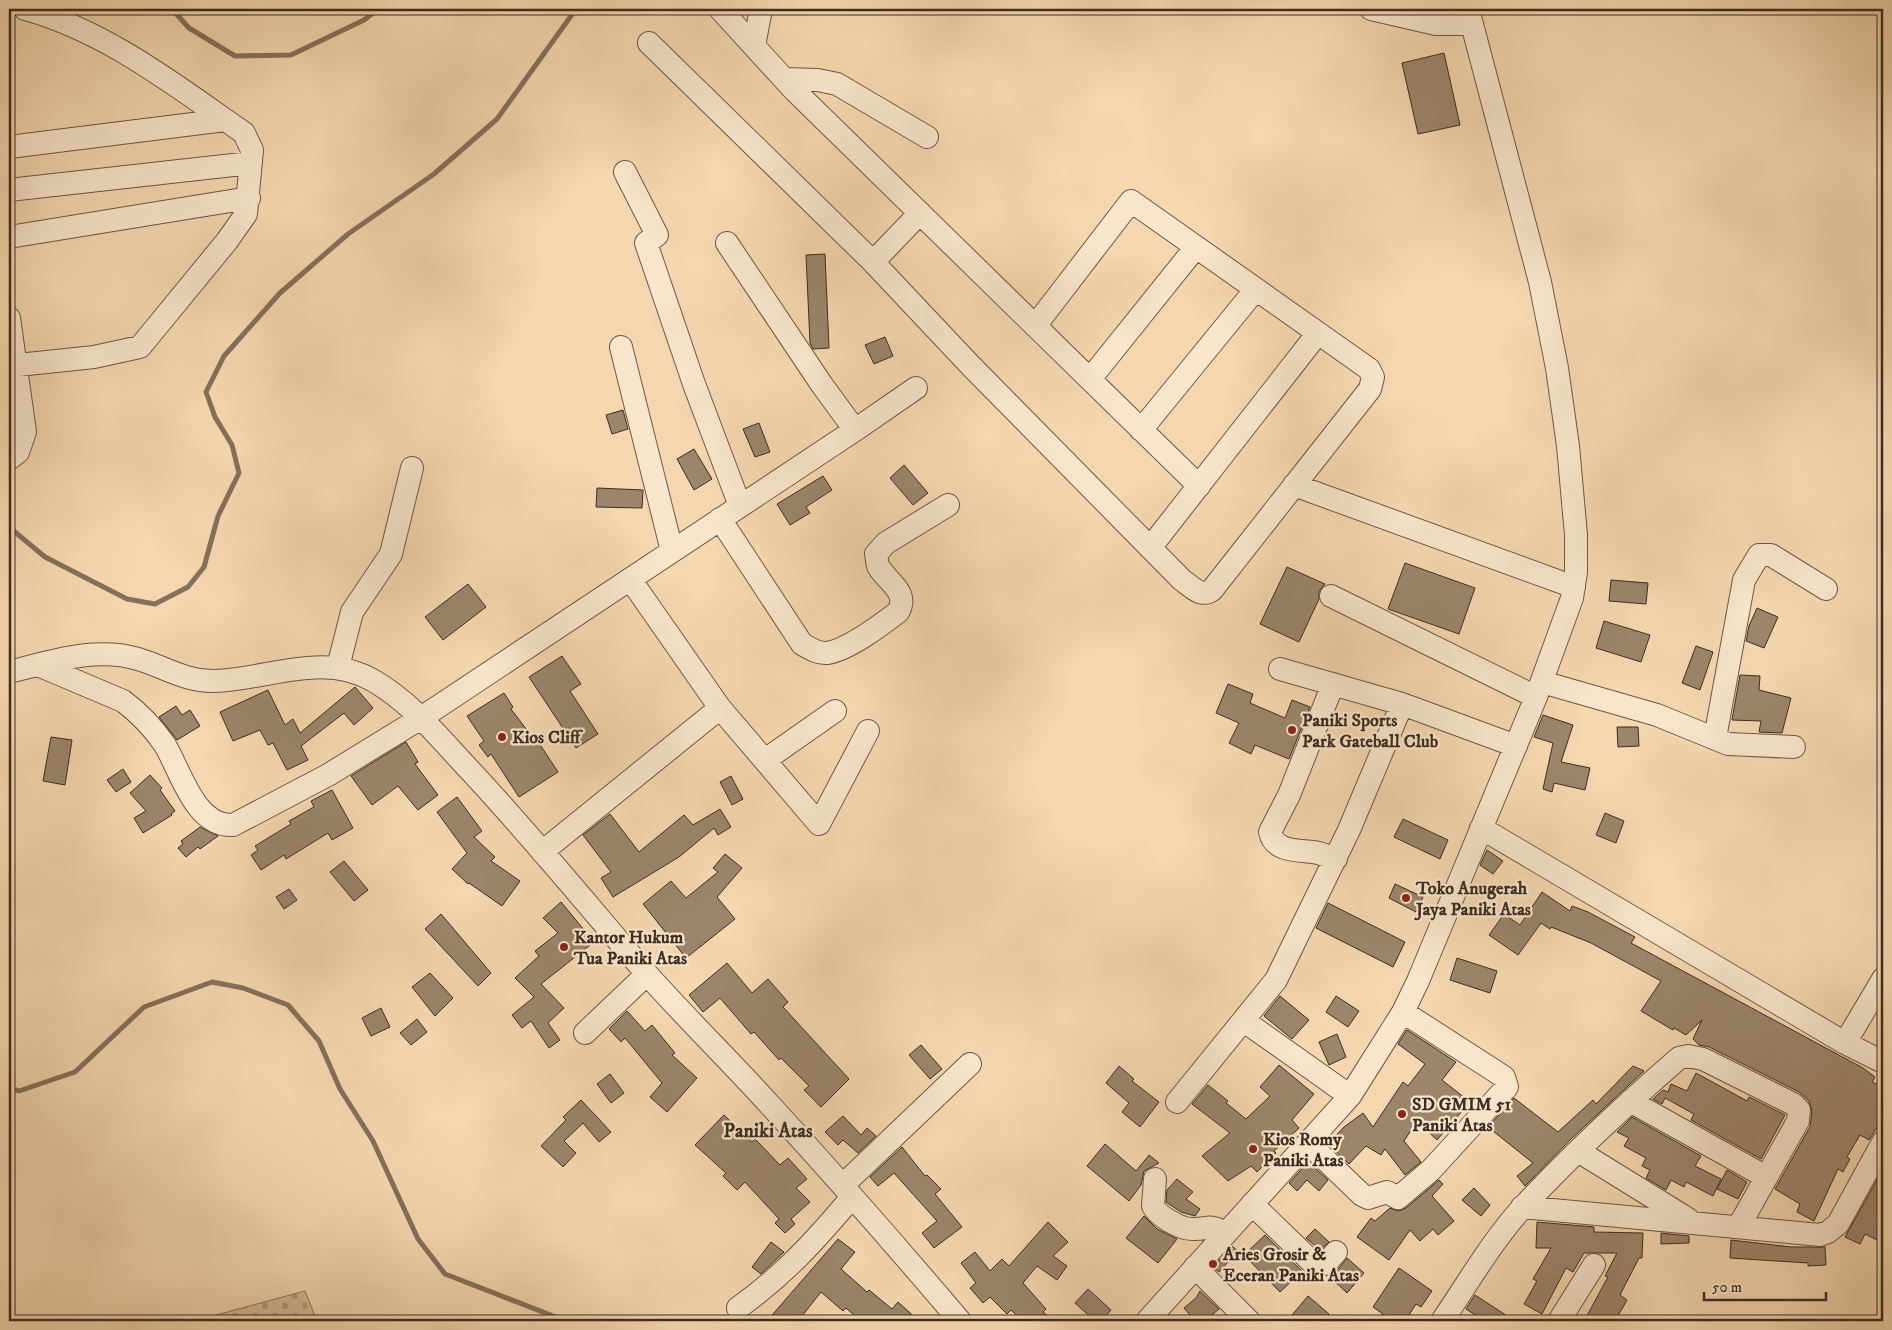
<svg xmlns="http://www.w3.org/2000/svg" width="1892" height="1330" viewBox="0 0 1892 1330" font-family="'IM FELL DW Pica',serif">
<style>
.cemetery{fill:url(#cemetery-stones);stroke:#89745c}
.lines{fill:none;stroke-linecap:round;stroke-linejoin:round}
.stream{stroke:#85705a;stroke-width:5}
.building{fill:#9c856b;stroke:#3c2d22}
.minor-casing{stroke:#6a5845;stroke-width:24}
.minor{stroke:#f8e5cb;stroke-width:22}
.poi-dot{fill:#8f2418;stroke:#f8e5cb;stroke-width:2}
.labels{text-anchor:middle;stroke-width:4.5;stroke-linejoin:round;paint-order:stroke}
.poi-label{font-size:18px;font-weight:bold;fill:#3c2d22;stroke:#f8e5cb;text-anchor:start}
.quarter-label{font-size:20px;font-weight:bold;fill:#3c2d22;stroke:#f8e5cb}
</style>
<defs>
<pattern id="cemetery-stones" width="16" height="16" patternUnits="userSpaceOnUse" patternTransform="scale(1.25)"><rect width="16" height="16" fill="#d6ba97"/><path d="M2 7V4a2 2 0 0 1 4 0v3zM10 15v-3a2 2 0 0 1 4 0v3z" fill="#af987b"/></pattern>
</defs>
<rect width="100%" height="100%" fill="#f5d7af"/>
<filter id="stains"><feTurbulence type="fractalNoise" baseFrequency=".004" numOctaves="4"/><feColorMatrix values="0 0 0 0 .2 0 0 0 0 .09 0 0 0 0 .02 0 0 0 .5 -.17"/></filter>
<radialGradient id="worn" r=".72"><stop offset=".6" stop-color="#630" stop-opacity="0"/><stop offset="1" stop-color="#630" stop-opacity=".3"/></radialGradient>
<!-- cemetery -->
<path class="cemetery" d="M305 1291 317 1321H194Z"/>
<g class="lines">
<!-- stream -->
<path class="stream" d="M172 9 189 28 235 56 291 55 364 20 378 9
M9 527 45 557 127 599 155 604 188 587 204 567 218 516 239 473 232 445 215 417 206 392 224 356 280 293 348 234 434 174 497 119 576 9
M9 1088 19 1091 75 1072 144 1007 212 982 243 988 288 1005 319 1041 340 1089 373 1141 418 1239 445 1274 566 1321"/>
</g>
<!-- building -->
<path class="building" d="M1444 53 1460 125 1418 134 1402 63Z
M825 254 829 348 813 349 810 343 806 255Z
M885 337 893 356 874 364 865 345Z
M623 410 628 429 612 434 606 415Z
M759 423 770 452 755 457 743 429Z
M694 449 712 479 694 490 677 459Z
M904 465 928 493 913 505 890 478Z
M823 476 832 490 806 507 810 513 790 525 777 504Z
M597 488 643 490 642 508 596 507Z
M1405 563 1475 588 1459 634 1388 609Z
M1287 567 1325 584 1319 591V599L1299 642 1260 624Z
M1611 580 1648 583 1646 604 1609 601Z
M468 584 486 607 443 640 425 617Z
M1757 608 1778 617 1764 648 1746 641 1749 626Z
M1604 621 1650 635 1641 662 1596 648Z
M1696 646 1713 652 1700 690 1682 683Z
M562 656 581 684 570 691 598 734 576 748 529 677Z
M1740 675 1760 676 1759 690 1791 698 1782 733 1759 732 1761 721 1732 720Z
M1228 684 1253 694 1250 703 1285 718 1292 700 1310 707 1289 759 1255 745 1251 754 1229 743 1239 723 1216 713Z
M355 687 373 708 354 725 344 713 301 746 308 760 287 770 273 743 268 745 260 730 233 741 220 712 268 690 285 725 293 719 300 733Z
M504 693 513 707 511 709 533 738 535 737 558 772 519 797 491 754 488 757 479 745 484 741 467 716Z
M176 706 182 715 190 710 200 726 177 740 159 717Z
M1543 715 1573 725 1561 762 1590 768 1585 790 1554 783 1552 792 1543 789 1553 743 1534 737Z
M1617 727H1638L1639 746 1618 747Z
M51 737 72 740 65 785 43 781Z
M406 742 418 762 415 764 438 795 418 810 398 786 372 805 351 776Z
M123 769 131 782 116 792 107 780Z
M150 775 162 788 160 790 175 811 171 814 172 815 143 833 134 818 146 811 130 793Z
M731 776 743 799 732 805 720 782Z
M332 790 353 828 332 840 328 833 286 859 284 855 261 870 251 855 258 850 255 846 291 824 289 821 314 807 311 801Z
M457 797 482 831 474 837 495 857 491 861 520 881 502 906 469 883 468 884 452 869 467 853 437 812Z
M720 809 731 827 718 835 714 828 679 857 613 897 601 878 611 872 583 835 610 814 639 852 684 815 693 825Z
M1605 813 1624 821 1616 843 1596 835Z
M1403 819 1448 840 1440 859 1394 837Z
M200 827 218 836 200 849 198 847 186 857 178 848 183 844 181 841Z
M1487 850 1503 861 1493 874 1480 865Z
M725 854 742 868 717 897 735 919 686 958 643 904 671 881 686 898 718 872 713 868Z
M344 861 368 890 354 901 330 872Z
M1395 884 1423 897 1416 912 1389 898Z
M289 889 297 900 284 909 276 897Z
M1542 892 1570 911 1572 906 1588 912 1635 937 1631 943 1863 1068 1875 1077 1872 1082 1883 1087V1115L1878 1126 1869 1140 1860 1135 1847 1157 1850 1159 1843 1172 1838 1169 1814 1221 1797 1212 1800 1204 1775 1189 1810 1127 1812 1111 1809 1101 1799 1092 1709 1047 1699 1045 1693 1039 1702 1020 1686 1035 1674 1028 1673 1030 1641 1011 1661 981 1591 943 1551 927 1550 929 1541 923 1518 955 1489 935 1504 914 1520 925Z
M561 902 594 942 541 984 564 1008 548 1023 560 1040 549 1048 531 1021 522 1028 512 1015 534 997 515 978 539 956 535 951 558 933 543 918Z
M1328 903 1405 942 1393 967 1316 928Z
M441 914 491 973 478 986 425 929Z
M1457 958 1497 971 1490 993 1450 980Z
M727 963 752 993 768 979 788 1002 783 1007 849 1079 821 1107 804 1090 809 1086 781 1058 779 1060 754 1032 751 1034 720 998 703 1012 689 995Z
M430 973 453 998 435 1016 412 987Z
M1280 996 1309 1020 1292 1039 1264 1016Z
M1336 996 1359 1011 1348 1027 1326 1012Z
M381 1008 390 1027 371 1036 362 1018Z
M627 1011 645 1031 652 1025 675 1053 672 1055 697 1078 667 1112 650 1097 662 1083 625 1038 621 1042 609 1029Z
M417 1019 427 1032 411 1045 400 1033Z
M1407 1030 1456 1062 1442 1080 1470 1102 1437 1140 1417 1121 1404 1141 1421 1162 1405 1175 1385 1149 1381 1155 1366 1146 1349 1164 1328 1144 1344 1127 1363 1113 1373 1127 1403 1082 1408 1086 1425 1064 1398 1044Z
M1337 1034 1346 1057 1329 1065 1319 1042Z
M921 1045 942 1069 930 1079 909 1055Z
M1279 1065 1314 1094 1292 1120 1299 1128 1274 1151 1276 1153 1257 1172 1251 1166 1228 1181 1202 1156 1230 1133 1192 1104 1208 1085 1228 1101 1226 1103 1246 1119 1270 1096 1260 1087Z
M1119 1066 1134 1079 1132 1081 1159 1102 1140 1127 1122 1112 1129 1103 1106 1083Z
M1633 1066 1644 1071 1571 1139 1525 1186 1517 1176 1533 1163 1488 1127 1514 1098 1558 1132 1593 1100 1596 1104Z
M1696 1073 1747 1101 1749 1097 1785 1115 1761 1159 1691 1120 1694 1114 1665 1098 1662 1104 1653 1099 1663 1090 1668 1092 1671 1084 1687 1091Z
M610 1074 624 1093 611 1103 597 1084Z
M581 1100 611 1132 599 1142 583 1123 564 1141 576 1153 563 1167 541 1146 566 1120 563 1117Z
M724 1115 752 1142 755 1139 780 1165 788 1158 807 1179 796 1188 810 1202 791 1219 795 1224 785 1233 775 1223 779 1219 745 1182 737 1190 723 1176 726 1173 695 1145Z
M843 1116 861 1135 867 1128 876 1136 858 1153 843 1140 838 1145 825 1132Z
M1632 1117 1701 1156 1695 1166 1721 1179 1713 1196 1686 1182 1684 1187 1671 1180 1666 1190 1646 1178 1650 1170 1642 1166 1646 1158 1624 1146 1629 1138 1617 1132Z
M1105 1144 1136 1171 1149 1155 1159 1163 1144 1171 1141 1185 1129 1201 1087 1166Z
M902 1147 925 1176 927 1175 941 1189 935 1194 962 1227 934 1248 922 1233 937 1221 894 1173 878 1186 870 1177Z
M1308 1162 1328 1180 1319 1191 1307 1180 1297 1191 1289 1183Z
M1883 1169V1243L1865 1234 1860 1244 1845 1237Z
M1727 1170 1747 1182 1738 1199 1717 1189Z
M1177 1179 1193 1192 1186 1199 1200 1209 1195 1216 1181 1212 1166 1202 1167 1190Z
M1439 1180 1443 1184 1432 1196 1454 1221 1438 1235 1433 1229 1420 1241 1410 1230 1389 1260 1357 1237 1371 1218 1375 1221 1390 1208 1399 1211 1406 1208Z
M1474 1188 1490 1205 1481 1216 1462 1200Z
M1144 1216 1157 1229 1177 1239 1158 1263 1126 1238Z
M1048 1222 1068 1242 1053 1256 1067 1266 1057 1280 1037 1266 1023 1283 1046 1309 1043 1312 1054 1321H1023L1011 1310 1007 1314 990 1297 983 1303 970 1288 976 1283 961 1263 975 1252 990 1271 1002 1259 1009 1266Z
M1537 1222 1594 1227V1232L1643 1233 1642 1258H1639L1620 1295 1627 1300 1615 1321H1584L1608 1277 1605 1276 1617 1253H1584L1573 1272 1566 1268 1542 1314 1524 1304 1537 1281 1533 1279 1551 1248H1536Z
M1315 1229 1329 1242 1320 1250 1306 1238Z
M1661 1233 1689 1236V1243L1661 1244Z
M1265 1235 1302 1271 1280 1292 1244 1255Z
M838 1239 855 1252 841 1269 867 1292 869 1290 892 1309 898 1302 919 1321H861L846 1308 843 1311 821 1292 798 1321H767Z
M1731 1240 1791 1247H1825L1826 1265 1808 1266V1263L1730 1258Z
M771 1242 784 1252 761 1274 752 1267Z
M1232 1246 1238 1251 1219 1272 1213 1267Z
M1347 1258 1364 1273 1347 1293 1329 1276 1335 1273Z
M1399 1268 1432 1291 1421 1307 1416 1304 1405 1321H1379L1383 1314 1373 1307Z
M1088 1289 1111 1310 1101 1321H1095L1075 1303Z
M1200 1291 1219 1309 1204 1321H1195L1184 1308 1196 1298Z
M1475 1295 1515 1321H1485L1466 1309Z
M1308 1296 1329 1314 1323 1321H1287Z"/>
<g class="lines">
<!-- minor casing -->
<g class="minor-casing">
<path id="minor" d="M720 9 795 91 1199 486
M1371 9 1436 24H1472
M649 43 873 262 971 366 1182 580C1192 587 1201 598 1212 590L1370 389 1373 377 1369 369 1131 201 1035 326
M754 46 761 9
M785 79 818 80 837 84 927 137
M9 147 225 120
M625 172 657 235 646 243 694 384 740 506
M9 190 251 163
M9 237 249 198
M727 243 822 385 855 430
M873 262 920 213
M9 318 25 432 18 452 9 459
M621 347 672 551
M9 366 94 357 140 347 227 241 246 214 252 150 244 133C176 86 106 31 25 9
M1090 379 1196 247
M1141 430 1256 289
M1294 485 1574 587
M720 519 802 644C809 648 818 654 827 653 848 650 881 625 898 612 910 592 887 582 878 566 877 563 877 558 876 554L886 543 948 505
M1150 548 1318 333
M630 579 720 708 819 824 868 731
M1331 596 1536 697
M38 665 123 701C138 712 154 729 165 745 181 772 195 827 233 825L328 775 421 718 855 430 916 388
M338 667 352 612 391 554 412 468
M1280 669 1402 704 1516 746
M9 672C50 662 96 646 138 659 165 667 186 682 215 681 269 679 324 651 374 681 410 702 437 735 465 765 528 832 586 903 646 973 686 1018 730 1061 770 1105 835 1176 898 1248 960 1321
M1542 682 1657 715 1728 744 1794 747
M1333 684 1289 795 1270 832C1274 852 1298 850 1313 852 1321 853 1328 856 1336 859
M1715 738 1744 580 1759 555H1771L1826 589
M765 760 835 711
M1481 828 1845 1043 1883 1062
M542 852 720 708
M1244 1021 1350 1096
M585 1033 647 974
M1845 1043 1883 979
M1630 1101 1766 1177
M1177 1102 1276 980 1349 830 1402 704
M1308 1143 1362 1195 1368 1198 1387 1192 1398 1198 1431 1170 1507 1087 1504 1077 1403 1012
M1578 1151 1688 1219
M1155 1179 1153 1206C1158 1216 1180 1229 1192 1229 1208 1230 1208 1223 1225 1233
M843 1185 970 1064
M1252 1204 1313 1263 1325 1264 1336 1252
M1522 1207 1820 1235 1828 1232 1838 1224 1883 1142
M1195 1267 1249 1321
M738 1308C785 1274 815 1241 852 1197
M1147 1321 1350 1096 1403 1012 1418 981 1536 697 1572 598 1576 572V535L1568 446 1557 368 1540 282 1468 9
M1442 1321C1468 1283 1492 1241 1523 1207 1572 1154 1625 1105 1679 1058L1688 1056 1703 1059 1793 1104 1799 1110 1798 1121 1739 1226
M1559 1321 1594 1265"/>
</g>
<!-- minor -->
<use href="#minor" class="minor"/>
</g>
<!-- markers -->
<g class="poi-dot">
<circle cx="1292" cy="730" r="5"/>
<circle cx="502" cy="737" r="5"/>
<circle cx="1406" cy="898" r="5"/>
<circle cx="564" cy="947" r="5"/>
<circle cx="1402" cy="1114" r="5"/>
<circle cx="1253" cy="1149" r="5"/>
<circle cx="1213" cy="1264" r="5"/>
</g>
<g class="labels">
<!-- poi labels -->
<g class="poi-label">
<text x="1302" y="726">Paniki Sports<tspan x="1302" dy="21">Park Gateball Club</tspan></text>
<text x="512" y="743">Kios Cliff</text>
<text x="1416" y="894">Toko Anugerah<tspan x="1416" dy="21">Jaya Paniki Atas</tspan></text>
<text x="574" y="943">Kantor Hukum<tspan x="574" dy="21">Tua Paniki Atas</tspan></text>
<text x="1412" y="1110">SD GMIM 51<tspan x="1412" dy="21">Paniki Atas</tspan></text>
<text x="1263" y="1145">Kios Romy<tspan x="1263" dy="21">Paniki Atas</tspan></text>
<text x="1223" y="1260">Aries Grosir &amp;<tspan x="1223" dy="21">Eceran Paniki Atas</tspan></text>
</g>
<!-- quarter labels -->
<g class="quarter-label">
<text x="768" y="1137">Paniki Atas</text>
</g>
</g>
<!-- margin -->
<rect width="1892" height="1330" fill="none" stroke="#f5d7af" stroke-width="30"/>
<rect x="10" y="10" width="1872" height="1310" fill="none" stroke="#3c2d22" stroke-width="2.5"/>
<rect x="15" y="15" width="1862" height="1300" fill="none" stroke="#3c2d22"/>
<!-- scale -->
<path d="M1704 1292v8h122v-8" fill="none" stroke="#3c2d22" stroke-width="2.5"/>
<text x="1712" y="1292" font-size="15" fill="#3c2d22" stroke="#f8e5cb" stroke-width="4" paint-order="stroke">50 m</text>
<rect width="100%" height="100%" filter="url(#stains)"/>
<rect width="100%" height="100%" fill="url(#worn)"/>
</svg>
